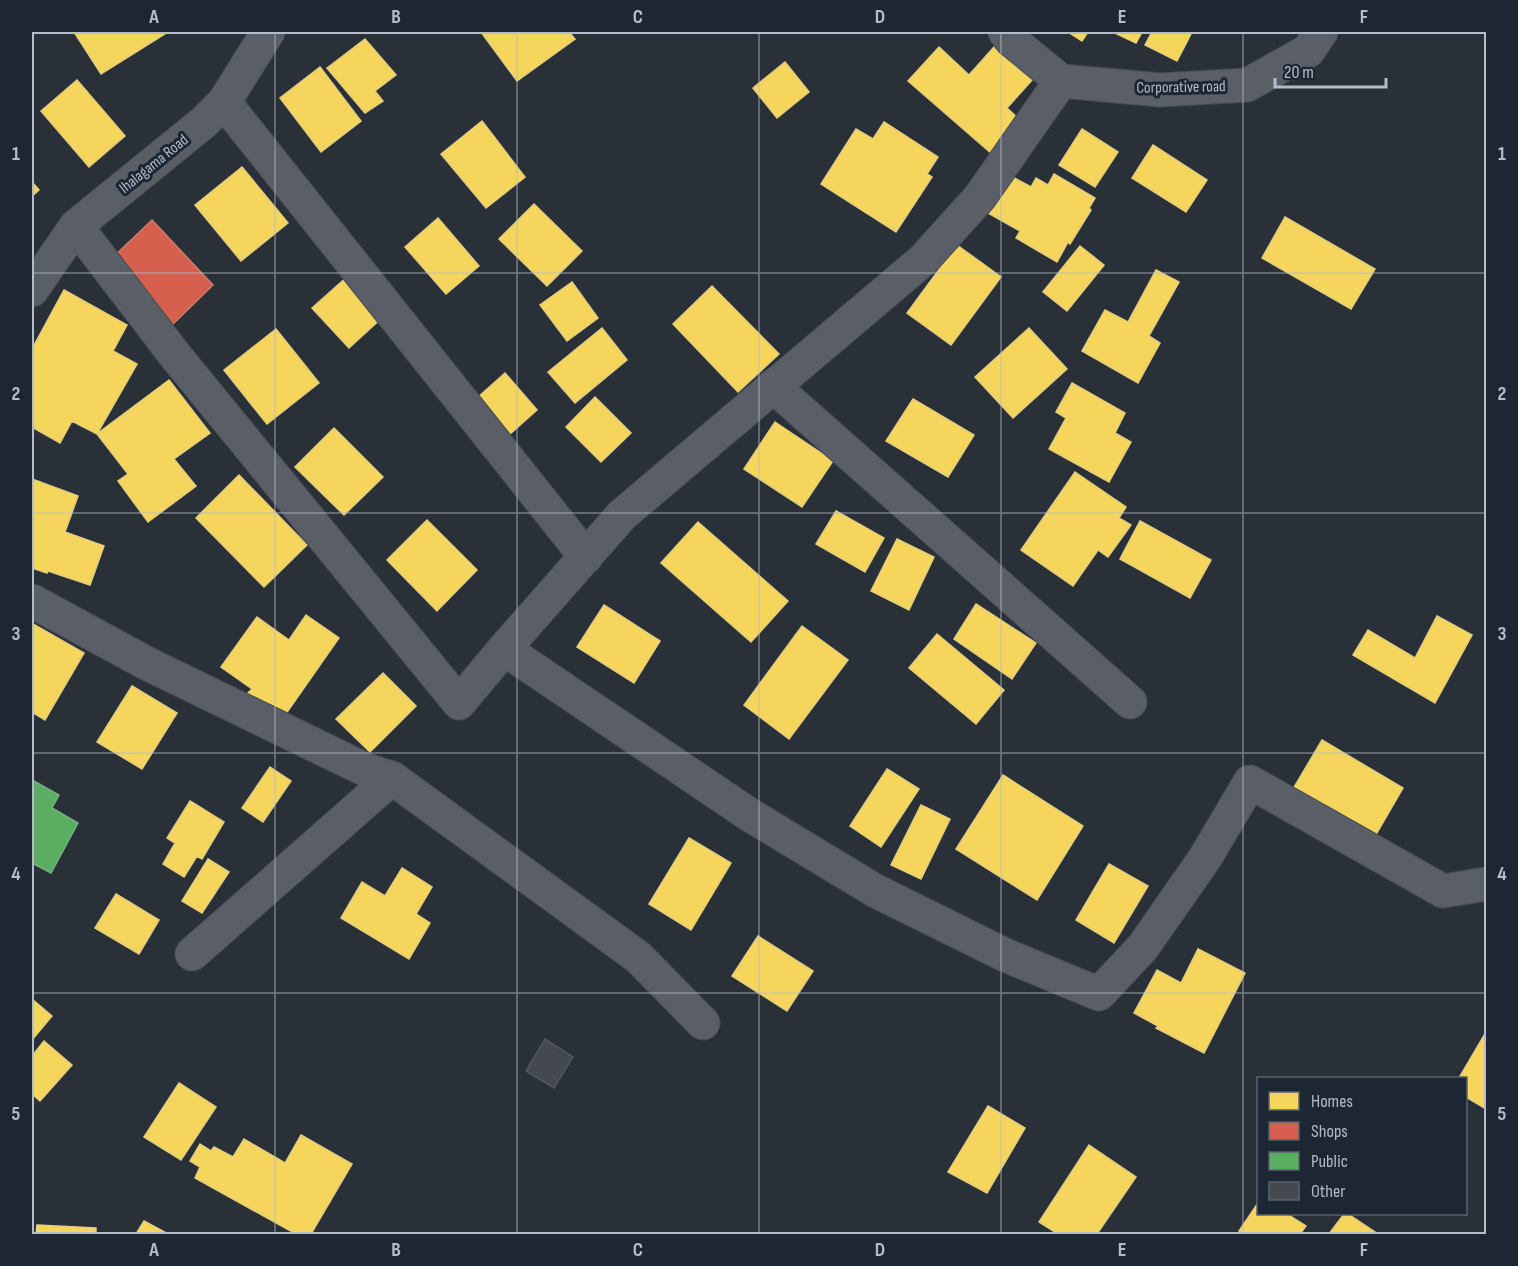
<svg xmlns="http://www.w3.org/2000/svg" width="1518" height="1266" viewBox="0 0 1518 1266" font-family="'Sofia Sans Condensed',sans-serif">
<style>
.homes{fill:#f6d55c;stroke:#e2ce7d;stroke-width:1.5}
.shops{fill:#d6604d;stroke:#cc7c72;stroke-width:1.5}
.public{fill:#5aae61;stroke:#75b280;stroke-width:1.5}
.building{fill:#444950;stroke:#52575f;stroke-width:1.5}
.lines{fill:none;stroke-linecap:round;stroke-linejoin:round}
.minor-casing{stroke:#484c53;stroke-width:35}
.minor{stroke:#5a5e66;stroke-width:33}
.grid{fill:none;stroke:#b4bcc9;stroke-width:1.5;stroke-opacity:0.55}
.labels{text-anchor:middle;stroke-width:6;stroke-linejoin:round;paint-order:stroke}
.street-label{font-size:16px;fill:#b4bcc9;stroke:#1d2633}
.neatline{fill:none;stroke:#b4bcc9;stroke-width:2}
.grid-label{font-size:20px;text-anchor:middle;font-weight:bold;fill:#b4bcc9}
</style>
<rect width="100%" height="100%" fill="#2a3038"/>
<!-- homes -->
<path class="homes" d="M74 32H168L101 74Z
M481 32H569L575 39 517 81Z
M1068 32H1088L1082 41Z
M1116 32H1142L1136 43 1115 33Z
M1152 32H1192L1177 61 1145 45Z
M365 39 396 75 375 91 383 101 365 113 327 68Z
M939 47 969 75 994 47 1032 80 1007 108 1021 121 992 154 908 81Z
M785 62 809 92 777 118 753 88Z
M320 67 361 121 321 152 280 98Z
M77 80 125 136 89 167 41 111Z
M482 121 525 177 486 208 441 154Z
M884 122 938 157 927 174 932 177 896 232 821 184 856 129 873 139Z
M1082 129 1118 152 1095 187 1059 165Z
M1153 145 1207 180 1186 212 1132 178Z
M242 167 288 223 241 261 195 205Z
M1054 174 1095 198 1089 208 1091 210 1070 244 1068 242 1057 262 1016 238 1020 231 988 213 1011 176 1031 187 1036 178 1048 185Z
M32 182 39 190 32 196Z
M534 204 582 251 547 286 499 239Z
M1285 217 1375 269 1351 309 1262 258Z
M438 218 479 266 446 294 405 247Z
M957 245 1001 277 951 345 907 313Z
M1080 246 1104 265 1067 311 1043 292Z
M1156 270 1179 282 1149 336 1160 343 1138 383 1082 351 1105 310 1128 322Z
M348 276 384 316 349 348 312 308Z
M572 282 598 318 567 341 540 305Z
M712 286 779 354 738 392 673 324Z
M64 290 127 325 113 351 137 364 97 434 72 421 60 443 32 427V349Z
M602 328 627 360 575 403 548 372Z
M1029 328 1067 369 1013 418 975 377Z
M276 329 319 383 267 424 224 370Z
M505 373 537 410 509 435 477 398Z
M169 380 210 433 174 459 196 486 148 522 118 481 128 474 97 434Z
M1072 383 1125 413 1115 433 1131 442 1109 482 1049 449 1066 418 1056 412Z
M595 397 631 433 601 462 566 427Z
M913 399 974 435 948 477 886 441Z
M775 422 833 461 802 507 744 469Z
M334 428 383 477 344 515 295 467Z
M1075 472 1126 507 1119 518 1131 525 1108 557 1098 550 1073 586 1021 550Z
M239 475 307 545 264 587 196 518Z
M32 479 78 496 65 532 104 546 90 585 48 571 47 573 32 568Z
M836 511 884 538 865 572 816 544Z
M427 520 477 570 437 611 387 560Z
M1140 521 1211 560 1190 598 1120 559Z
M698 522 788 601 751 642 661 563Z
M897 539 934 557 909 610 871 591Z
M976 604 1036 643 1012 679 954 639Z
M604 605 660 641 634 683 577 647Z
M306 615 339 638 283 718 248 693 252 689 221 667 257 617 289 640Z
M1437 616 1472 635 1435 703 1353 655 1368 630 1415 658Z
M33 624 84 653 45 720 32 712V626Z
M802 626 848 660 789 739 744 705Z
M937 634 1004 690 976 724 909 668Z
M383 673 416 706 370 752 336 719Z
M132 686 177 713 142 769 97 742Z
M1322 740 1403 788 1374 838 1293 789Z
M270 767 291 781 263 822 242 808Z
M887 769 919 789 881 847 850 826Z
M1003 775 1083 826 1037 900 956 849Z
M190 801 224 822 202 859 197 856 184 877 163 864 175 843 167 838Z
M921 805 950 819 921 879 891 865Z
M689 838 731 863 691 930 649 904Z
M208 859 229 872 202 913 182 901Z
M1109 864 1148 886 1114 943 1076 920Z
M402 868 432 887 416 914 430 923 409 959 341 918 362 882 385 896Z
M116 894 159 920 139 954 95 928Z
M758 936 813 971 787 1011 732 976Z
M1198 949 1245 973 1204 1053 1156 1028 1158 1026 1134 1013 1157 970 1181 983Z
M32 999 52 1016 32 1040Z
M1486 1032V1109L1466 1097V1078H1459Z
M44 1041 72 1065 40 1101 32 1094V1056Z
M179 1083 216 1107 181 1160 144 1137Z
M988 1106 1025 1128 987 1193 948 1172Z
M301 1135 352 1164 311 1234H296L195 1178 200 1167 190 1161 200 1144 211 1151 214 1147 233 1157 244 1139 285 1163Z
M1089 1145 1136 1177 1097 1234H1058L1039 1222Z
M1258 1203V1214H1287L1306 1226 1300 1234H1245L1239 1231Z
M1344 1214H1348L1378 1234H1329Z
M144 1221 168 1234H136Z
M37 1225 96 1228V1234H36Z"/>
<!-- shops -->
<path class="shops" d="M152 220 213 285 170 327 107 263Z"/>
<!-- public -->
<path class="public" d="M32 780 59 795 52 808 78 823 51 873 32 863Z"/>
<!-- building -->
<path class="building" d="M545 1039 573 1057 554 1088 526 1071Z"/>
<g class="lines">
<!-- minor casing -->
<g class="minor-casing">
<path id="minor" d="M1005 32 1011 40 1061 81 1160 90 1247 85 1308 51 1321 32
M224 102 586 557
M76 226 174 354 459 703 504 649 622 515 923 260 980 197 1061 81
M32 290 76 226 204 122 224 102 268 32
M773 386 1130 702
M32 601 148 664 366 770 392 778 638 957 703 1023
M504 649 750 815 874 890 1005 955 1099 994 1143 947 1205 858 1250 782 1443 891 1486 884
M192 954 392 778"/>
</g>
<!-- minor -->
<use href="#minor" class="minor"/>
</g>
<!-- grid -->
<path class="grid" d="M275 32V1234M517 32V1234M759 32V1234M1001 32V1234M1243 32V1234M32 273H1486M32 513H1486M32 753H1486M32 993H1486"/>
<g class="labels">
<!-- street labels -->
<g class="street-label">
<text transform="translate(1181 86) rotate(-1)" y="6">Corporative road</text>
<text transform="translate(153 163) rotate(-39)" y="6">Ihalagama Road</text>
</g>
</g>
<!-- border -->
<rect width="1518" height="1266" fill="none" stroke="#1d2633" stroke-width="66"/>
<!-- legend -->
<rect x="1257" y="1077" width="210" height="138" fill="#1d2633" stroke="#59626f" stroke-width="1.5"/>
<rect x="1269" y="1092" width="30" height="18" fill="#f6d55c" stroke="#59626f" stroke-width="1.5"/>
<text x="1311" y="1107" font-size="18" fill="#b4bcc9">Homes</text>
<rect x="1269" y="1122" width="30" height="18" fill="#d6604d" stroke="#59626f" stroke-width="1.5"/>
<text x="1311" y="1137" font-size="18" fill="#b4bcc9">Shops</text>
<rect x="1269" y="1152" width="30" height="18" fill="#5aae61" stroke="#59626f" stroke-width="1.5"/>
<text x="1311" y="1167" font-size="18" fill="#b4bcc9">Public</text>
<rect x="1269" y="1182" width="30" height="18" fill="#444950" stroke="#59626f" stroke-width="1.5"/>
<text x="1311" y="1197" font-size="18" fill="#b4bcc9">Other</text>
<!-- scale -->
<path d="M1275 78v9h111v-9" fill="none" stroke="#b4bcc9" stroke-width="3"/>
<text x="1284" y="78" font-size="18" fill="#b4bcc9" stroke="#1d2633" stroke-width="4.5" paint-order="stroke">20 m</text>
<rect x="33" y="33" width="1452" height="1200" class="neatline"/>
<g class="grid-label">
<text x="154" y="23">A</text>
<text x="396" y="23">B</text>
<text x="638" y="23">C</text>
<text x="880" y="23">D</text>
<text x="1122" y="23">E</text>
<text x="1364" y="23">F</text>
<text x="16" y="160">1</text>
<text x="1502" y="160">1</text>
<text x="16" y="400">2</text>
<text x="1502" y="400">2</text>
<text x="16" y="640">3</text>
<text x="1502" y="640">3</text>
<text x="16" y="880">4</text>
<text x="1502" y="880">4</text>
<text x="16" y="1120">5</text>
<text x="1502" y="1120">5</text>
<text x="154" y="1256">A</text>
<text x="396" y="1256">B</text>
<text x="638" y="1256">C</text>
<text x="880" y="1256">D</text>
<text x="1122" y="1256">E</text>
<text x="1364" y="1256">F</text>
</g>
</svg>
